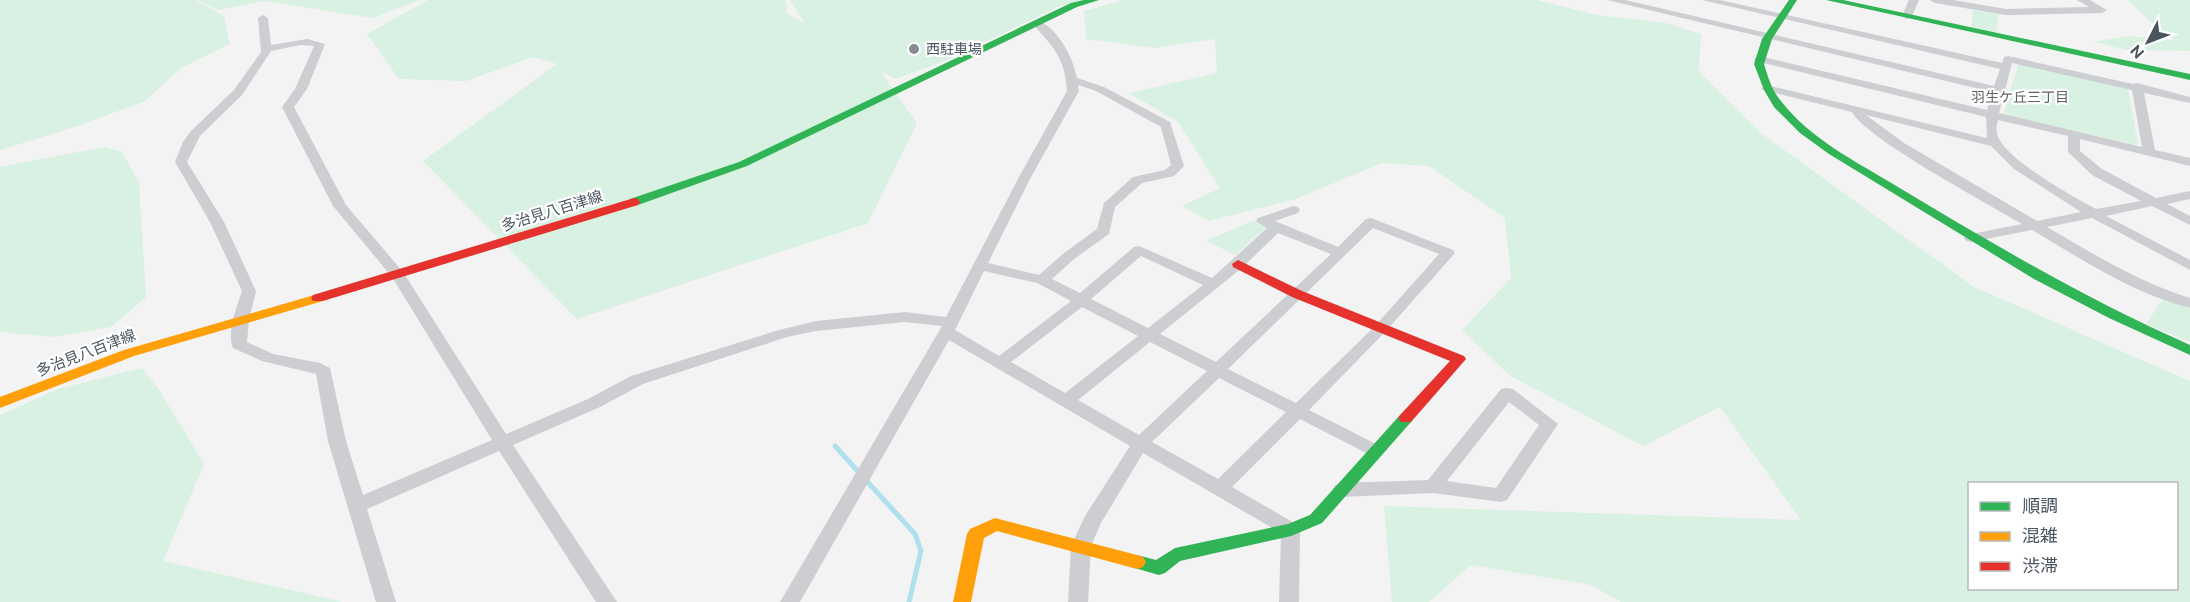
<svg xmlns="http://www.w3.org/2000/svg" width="2190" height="602" viewBox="0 0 2190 602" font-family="Ubuntu,'Noto Sans JP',sans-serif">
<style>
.green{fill:#d9f1e2;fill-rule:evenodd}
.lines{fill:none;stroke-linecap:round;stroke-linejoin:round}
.stream{stroke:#aee0ed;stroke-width:5}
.street{fill:#ccced1;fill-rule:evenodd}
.fast{fill:#30b455;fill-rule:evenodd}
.slow{fill:#ff9f0a;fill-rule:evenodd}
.jam{fill:#e5322d;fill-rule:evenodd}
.poi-dot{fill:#858c93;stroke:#fff;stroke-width:2}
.labels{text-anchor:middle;stroke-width:4.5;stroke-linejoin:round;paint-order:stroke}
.far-poi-label{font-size:14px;fill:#4a555f;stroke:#fff;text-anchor:start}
.far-neighbourhood-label{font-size:14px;fill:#5e6267;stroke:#fff}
.street-label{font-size:15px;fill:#4a555f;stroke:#fff}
</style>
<rect width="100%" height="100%" fill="#f3f3f3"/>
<!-- green -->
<path class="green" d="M0 0H196L224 16 230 44 181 68 145 101 78 126 0 150Z
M198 0H420L373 18 264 1 219 10Z
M428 0H786L787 13 805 24 790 0H1082L1058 7 940 63 895 79 880 71 917 123 868 223 577 319 423 161 557 64 533 57 466 81 399 79 367 34Z
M1124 0H1537L1597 15 1666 23 1701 34 1699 72 1762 134 1974 287 2190 381V602H1621L1591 585 1471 565 1429 602H1392L1384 506 1801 520 1720 407 1643 446 1509 375 1462 330 1511 278 1505 218 1429 166 1382 163 1296 199 1209 221 1182 206 1220 188 1178 122 1129 93 1217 73 1215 39 1156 48 1086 39 1084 11ZM1970 484H2176V588H1970Z
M2128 0H2190V51L2127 50 2093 42 2127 36 2174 40 2155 26Z
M1973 10 1999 14 1996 32 1971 27Z
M2021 64 2128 89 2138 145 2010 116 2004 112 2018 65Z
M104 147 122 152 139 182 146 297 111 327 53 337 0 332V167Z
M1254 220 1268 226 1235 255 1206 241Z
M2162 300 2190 308V342L2146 324Z
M142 368 159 390 204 464 163 561 343 602H0V415L58 389Z"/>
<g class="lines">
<!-- stream -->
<path class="stream" d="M835 446 915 534 921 551 909 602"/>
<!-- street -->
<path class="street" d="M1607 0H1625L1994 86 2000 69 1702 0H1720L2002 63 2004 57 2008 56 2133 84 2137 83 2190 97V103L2144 93 2155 150 2190 158V166L2080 139V151L2102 169 2156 198 2190 191V199L2167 204 2190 216V225L2152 206 2106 216 2190 260V270L2092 218 2047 227C2094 254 2138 282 2190 298V308C2132 293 2083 260 2032 230L1971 242 1966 241 1964 238 1966 235 2022 224C1990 205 1865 138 1852 112L1763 90 1761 88 1767 85 1987 138 1986 117 1755 61 1754 59 1759 56 1987 110 1992 92ZM2012 63 2132 90 2142 147 1999 113ZM1866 115 1991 146 2014 169 2081 212 2037 221 1904 143ZM1998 120 2068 136V152L2092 175 2141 201 2096 209C2073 197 2003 158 1997 134 1996 129 1997 124 1998 120Z
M1909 0H1919L1912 16 1907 19 1902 16Z
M1930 0H1953L2006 9 2089 7 2077 0H2090L2107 10 2102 13 2006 15 1935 3Z
M263 15 268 18 271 45 307 39 325 44 307 89 294 107 346 205 403 272 506 434 588 399 631 376 779 330 816 321 905 312 946 317 1019 177 1067 91C1065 57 1053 47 1032 23L1037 20C1058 28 1073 57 1077 78L1104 87 1170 122 1184 166 1174 176 1142 183 1115 207 1109 234 1074 259 1052 279 1080 293 1134 247 1139 246 1212 278 1267 228 1256 221 1258 218 1293 206 1298 207 1300 210 1298 213 1275 221 1338 247 1366 219 1371 218 1453 250 1455 253 1386 331 1309 410 1382 447 1385 451 1382 455 1376 457 1370 455 1300 419 1232 487 1298 525 1300 530 1299 602H1279L1281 533 1143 453 1101 523 1091 546 1088 602H1068L1071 546 1085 516 1130 446 949 340 800 602H780L942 326 905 322 816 331 787 337 643 384 600 407 513 445 617 602H596L499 451 367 509 396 602H376L328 441 316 374 262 361 233 348C226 332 237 307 242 291L210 222 175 162 183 142 191 131 234 90 261 52 258 18ZM300 45 314 46 295 89 282 107 333 206 392 277 492 440 363 495 346 441 330 368 320 363 273 354 247 342 249 320 256 291 224 222 187 162 200 136 242 95 271 51ZM1078 85 1096 91 1161 127 1171 165 1165 170 1133 177 1104 203 1097 229 1064 253 1039 275 988 263 1031 177 1079 91ZM1373 228 1439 254 1376 325 1296 403 1228 369ZM1278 233 1331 254 1216 362 1160 334 1243 267ZM1141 256 1203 285 1148 328 1091 299ZM984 271 1037 283 1071 301 999 356 955 330ZM1082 307 1138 336 1065 393 1011 362ZM1150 342 1207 371 1139 435 1078 400ZM1219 378 1286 412 1218 479 1152 442Z
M1507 388 1513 389 1558 424 1507 500 1501 502 1433 493 1341 497 1335 495 1332 490 1335 485 1341 483 1428 480 1501 389ZM1509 402 1539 425 1496 488 1447 481Z"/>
<!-- fast -->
<path class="fast" d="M1084 0H1099L1077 7 747 166 638 205H630L628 202 630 199 739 162 1071 3Z
M1789 0H1797L1772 39 1764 64C1768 77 1772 91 1781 101 1810 139 1857 162 1898 187 1993 244 2088 300 2190 345V355L2109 318 2034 279 1829 154 1800 133 1774 107 1764 90 1754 64 1762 39Z
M1826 0H1843L2190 74V80Z
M1406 413 1411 414 1414 418 1411 422 1322 523 1291 536 1180 561 1165 573 1159 575 1131 567 1128 562 1131 557 1137 555 1156 560 1175 548 1288 524 1310 515 1401 414Z"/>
<!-- slow -->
<path class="slow" d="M318 294 325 298 323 301 134 356 0 408V397L124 350Z
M995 518 1137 555 1143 557 1146 562 1143 567 1137 569 997 531 984 538 971 602H953L967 534 970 529Z"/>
<!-- jam -->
<path class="jam" d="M634 198 638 199 640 202 638 205 323 301H313L311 298 313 295Z
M1238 260 1302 291 1464 356 1466 359 1411 422H1401L1398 418 1401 414 1450 361 1292 297 1233 267 1232 264Z"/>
</g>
<!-- markers -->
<circle class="poi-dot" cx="914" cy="49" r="6"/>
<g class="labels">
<!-- far-poi labels -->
<g class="far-poi-label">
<text x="926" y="54">西駐車場</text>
</g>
<!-- far-neighbourhood labels -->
<g class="far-neighbourhood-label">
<text x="2020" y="102">羽生ケ丘三丁目</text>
</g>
<!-- street labels -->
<g class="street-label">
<text transform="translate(552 211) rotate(-17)" y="5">多治見八百津線</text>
<text transform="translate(86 353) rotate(-21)" y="5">多治見八百津線</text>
</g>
</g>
<!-- legend -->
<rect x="1968" y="482" width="210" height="108" fill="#ffffff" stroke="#b7bbbf" stroke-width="1.5"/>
<rect x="1980" y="502" width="30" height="9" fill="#30b455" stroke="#b7bbbf" stroke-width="1.5"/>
<text x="2022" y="512" font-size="18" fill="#4a555f">順調</text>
<rect x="1980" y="532" width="30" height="9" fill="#ff9f0a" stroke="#b7bbbf" stroke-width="1.5"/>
<text x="2022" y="542" font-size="18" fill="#4a555f">混雑</text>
<rect x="1980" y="562" width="30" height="9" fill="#e5322d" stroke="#b7bbbf" stroke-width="1.5"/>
<text x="2022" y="572" font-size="18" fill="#4a555f">渋滞</text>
<!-- north arrow -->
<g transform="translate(2148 42) rotate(228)" stroke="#ffffff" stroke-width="4.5" paint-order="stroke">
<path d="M0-4.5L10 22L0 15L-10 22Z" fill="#4a555f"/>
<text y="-9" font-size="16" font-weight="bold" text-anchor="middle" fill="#4a555f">N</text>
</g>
</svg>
